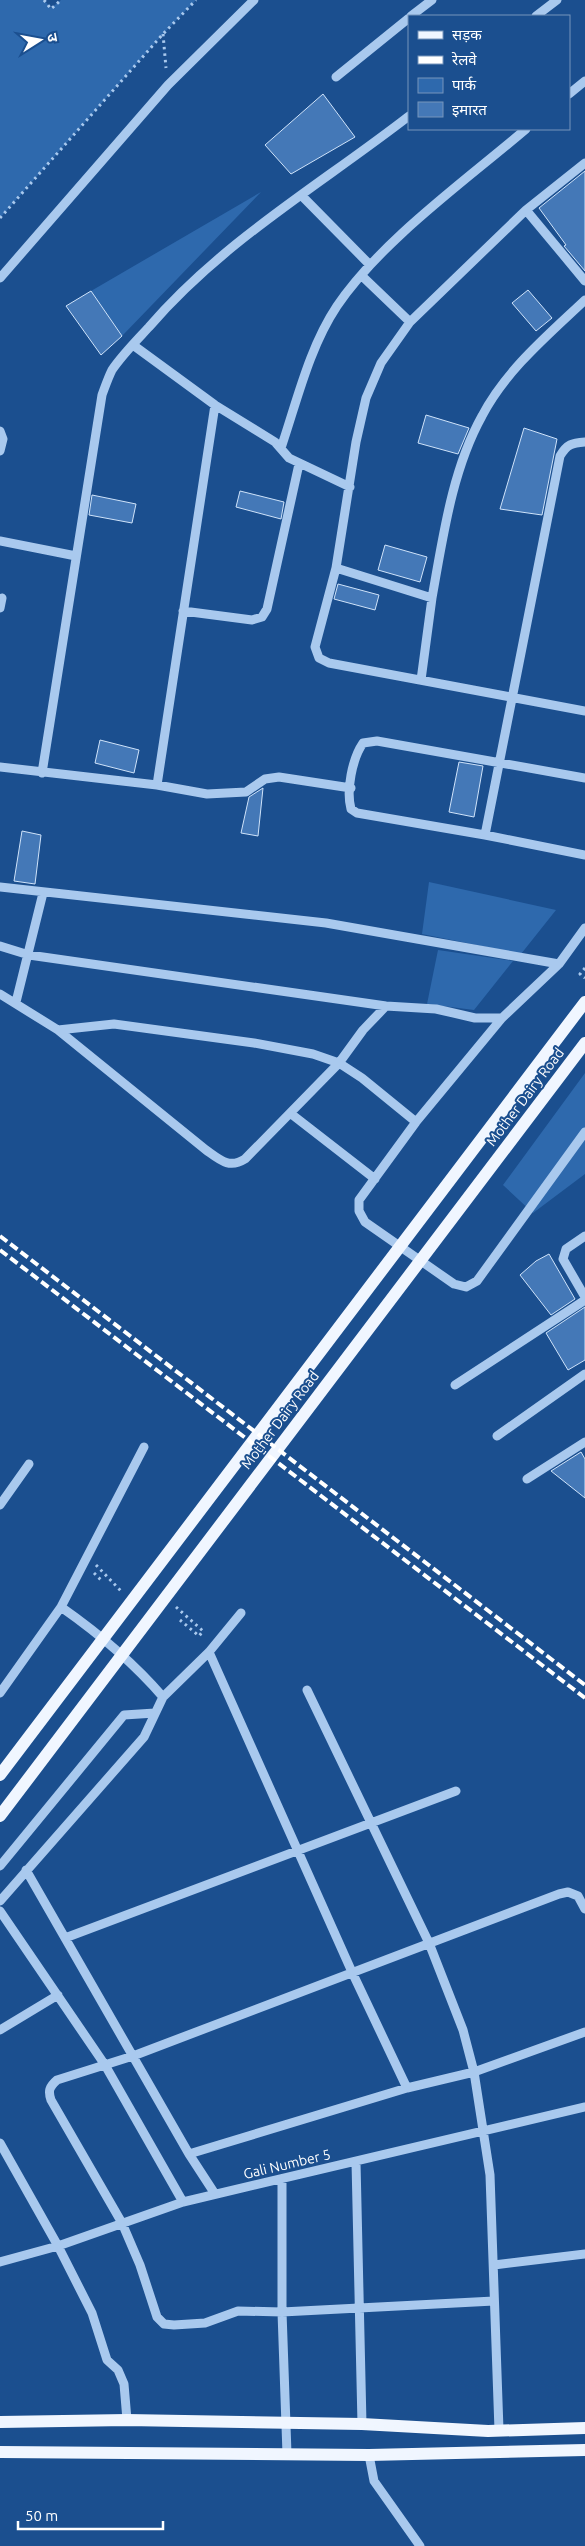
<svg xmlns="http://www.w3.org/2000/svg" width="585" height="2546" viewBox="0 0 585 2546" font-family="Ubuntu,'Noto Sans Devanagari',sans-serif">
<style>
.park{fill:#2e69ad}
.building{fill:#4478b7;stroke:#cfe3fa}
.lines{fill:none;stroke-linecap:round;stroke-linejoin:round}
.path{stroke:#a9c9ee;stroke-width:3;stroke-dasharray:2.5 4;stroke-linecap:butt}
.minor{stroke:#a9c9ee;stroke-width:9}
.major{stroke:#f0f6ff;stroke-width:12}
.rail{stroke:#fff;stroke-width:4;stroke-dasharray:9 4;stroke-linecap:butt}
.labels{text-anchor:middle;stroke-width:4;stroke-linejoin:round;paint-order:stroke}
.street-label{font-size:14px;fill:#fff;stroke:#1b4f8f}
</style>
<rect width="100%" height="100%" fill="#1b4f8f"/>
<!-- park -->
<path class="park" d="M0 0H44L51 8 61 0H196L163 34 0 218Z
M261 192 122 336 91 291Z
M429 882 556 910 521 954 422 934Z
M438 950 513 961 474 1010 427 1004Z
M585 1073V1174L533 1213 503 1185Z"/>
<!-- building -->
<path class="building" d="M323 94 355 137 291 174 265 145Z
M585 171V271L564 246 566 245 539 208Z
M528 290 552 318 536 331 512 303Z
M91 291 122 336 101 355 66 306Z
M426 415 469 428 458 454 418 443Z
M524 428 557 439 542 515 500 509Z
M240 491 284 502 281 519 236 507Z
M92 495 136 504 132 523 89 515Z
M385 545 427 557 420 582 378 570Z
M338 584 379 595 375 610 334 599Z
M100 740 139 750 134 773 95 763Z
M459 762 483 766 474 817 449 812Z
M263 788 258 836 241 833 249 797Z
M22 831 41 835 35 884 14 881Z
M549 1254 575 1299 551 1315 520 1275 536 1261Z
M585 1307V1360L568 1370 546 1333Z
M581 1452 585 1459V1498L551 1471Z"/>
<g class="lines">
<!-- path -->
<path class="path" d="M44 0 51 9 61 0
M163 34 166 68
M0 218 163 34 196 0
M585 968 580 974 585 978
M96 1565 121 1591
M94 1573 101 1580
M176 1607 203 1631 199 1636 180 1620"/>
<!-- minor -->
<path class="minor" d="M411 16 432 0
M536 16 557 0
M336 77 409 18
M569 94 585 81
M585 163 526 210 410 322 381 363 366 398 356 442 336 568 315 647 319 658 329 663 585 711
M301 195 370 265
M526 210 585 281
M362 276 410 322
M0 278 168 85 254 0
M133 345 215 405 275 442 289 458 350 487
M0 431 3 439 0 451
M281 448C297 401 309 348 337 306 381 241 465 181 526 129
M0 541 76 556
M336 568 432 598C443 537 452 470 482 416 506 370 548 335 585 300
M0 608 2 598
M183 611 252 620 262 617 267 609 299 464
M421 680 432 598
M0 767 157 785 207 794 246 792 265 779 279 777 351 788
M42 773 102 395C105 387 108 378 112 370 122 355 137 340 149 327 223 241 320 185 409 116
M585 778 377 741 363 743C352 759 346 791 351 809L357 813 485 835 585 855
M157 785 215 405
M485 835 560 456C567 444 572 443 585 442
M0 887 326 923 559 964
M585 928 559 964 502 1018 416 1122 359 1200V1211L365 1222 454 1284 466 1287 477 1281 585 1132
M0 946 29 955 386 1006 436 1009 475 1018H502
M0 994 58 1030 206 1150C220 1160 229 1169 245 1159L339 1063 363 1030 386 1006
M16 1002 43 893
M58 1030 114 1024 254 1043 313 1054 339 1063 362 1078 416 1122
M290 1113 375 1179
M585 1236 566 1249 563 1259 585 1297
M455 1385 585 1300
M497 1436 585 1374
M527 1479 585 1442
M0 1505 29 1464
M61 1607C98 1633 133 1662 163 1697
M209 1652 352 1972 407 2088
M307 1690 429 1943 463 2030 474 2072 490 2175 499 2430
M0 1693 61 1607 144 1447
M0 1866 124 1715 155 1713
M26 1870 189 2154 215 2194
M0 1901 144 1737 163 1697 209 1652 241 1613
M0 1911 105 2065 183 2202
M65 1938 456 1791
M0 2030 58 1995
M0 2143 58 2246 92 2313 107 2360 118 2370 124 2384 127 2420
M189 2154 407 2088 474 2072 585 2032
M356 2162 362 2424
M282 2180V2312L287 2454
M0 2262 58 2246 183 2202 585 2107
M494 2265 585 2254
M494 2301 282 2312 238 2311 205 2323 174 2325 164 2324 157 2317 140 2265 122 2223 51 2100C48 2091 49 2087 57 2080L133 2056 559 1894 568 1892 578 1896 585 1909
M369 2455 374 2481 420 2546"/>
<!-- major -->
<path class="major" d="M0 1775 585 1002
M0 1816 585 1043
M0 2422 127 2420 362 2424 488 2431 585 2428
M0 2452 369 2455 585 2450"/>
<!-- rail -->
<path class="rail" d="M0 1236 585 1685
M0 1250 585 1698"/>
</g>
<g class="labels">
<!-- street labels -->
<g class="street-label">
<text transform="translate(525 1097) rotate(-53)" y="5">Mother Dairy Road</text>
<text transform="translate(280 1420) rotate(-53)" y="5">Mother Dairy Road</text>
<text transform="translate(287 2164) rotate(-13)" y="5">Gali Number 5</text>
</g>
</g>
<!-- legend -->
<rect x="408" y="15" width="162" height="115" fill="#1b4f8f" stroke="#7695bc"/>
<rect x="418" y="31" width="25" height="8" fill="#f0f6ff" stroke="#7695bc"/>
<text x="452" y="40" font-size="15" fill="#ffffff">सड़क</text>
<rect x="418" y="56" width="25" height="8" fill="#ffffff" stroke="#7695bc"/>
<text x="452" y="65" font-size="15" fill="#ffffff">रेलवे</text>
<rect x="418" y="78" width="25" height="15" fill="#2e69ad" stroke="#7695bc"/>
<text x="452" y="90" font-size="15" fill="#ffffff">पार्क</text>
<rect x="418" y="102" width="25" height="15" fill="#4478b7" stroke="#7695bc"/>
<text x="452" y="115" font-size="15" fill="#ffffff">इमारत</text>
<!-- north arrow -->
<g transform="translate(40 40) rotate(79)" stroke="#1b4f8f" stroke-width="4" paint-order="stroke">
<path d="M0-4L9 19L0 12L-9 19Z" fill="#ffffff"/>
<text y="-8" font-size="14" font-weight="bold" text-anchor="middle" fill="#ffffff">उ</text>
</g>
<!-- scale -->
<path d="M18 2521v8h145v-8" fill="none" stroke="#ffffff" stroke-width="2.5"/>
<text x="25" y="2521" font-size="15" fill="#ffffff" stroke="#1b4f8f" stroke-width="4" paint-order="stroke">50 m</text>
</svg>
